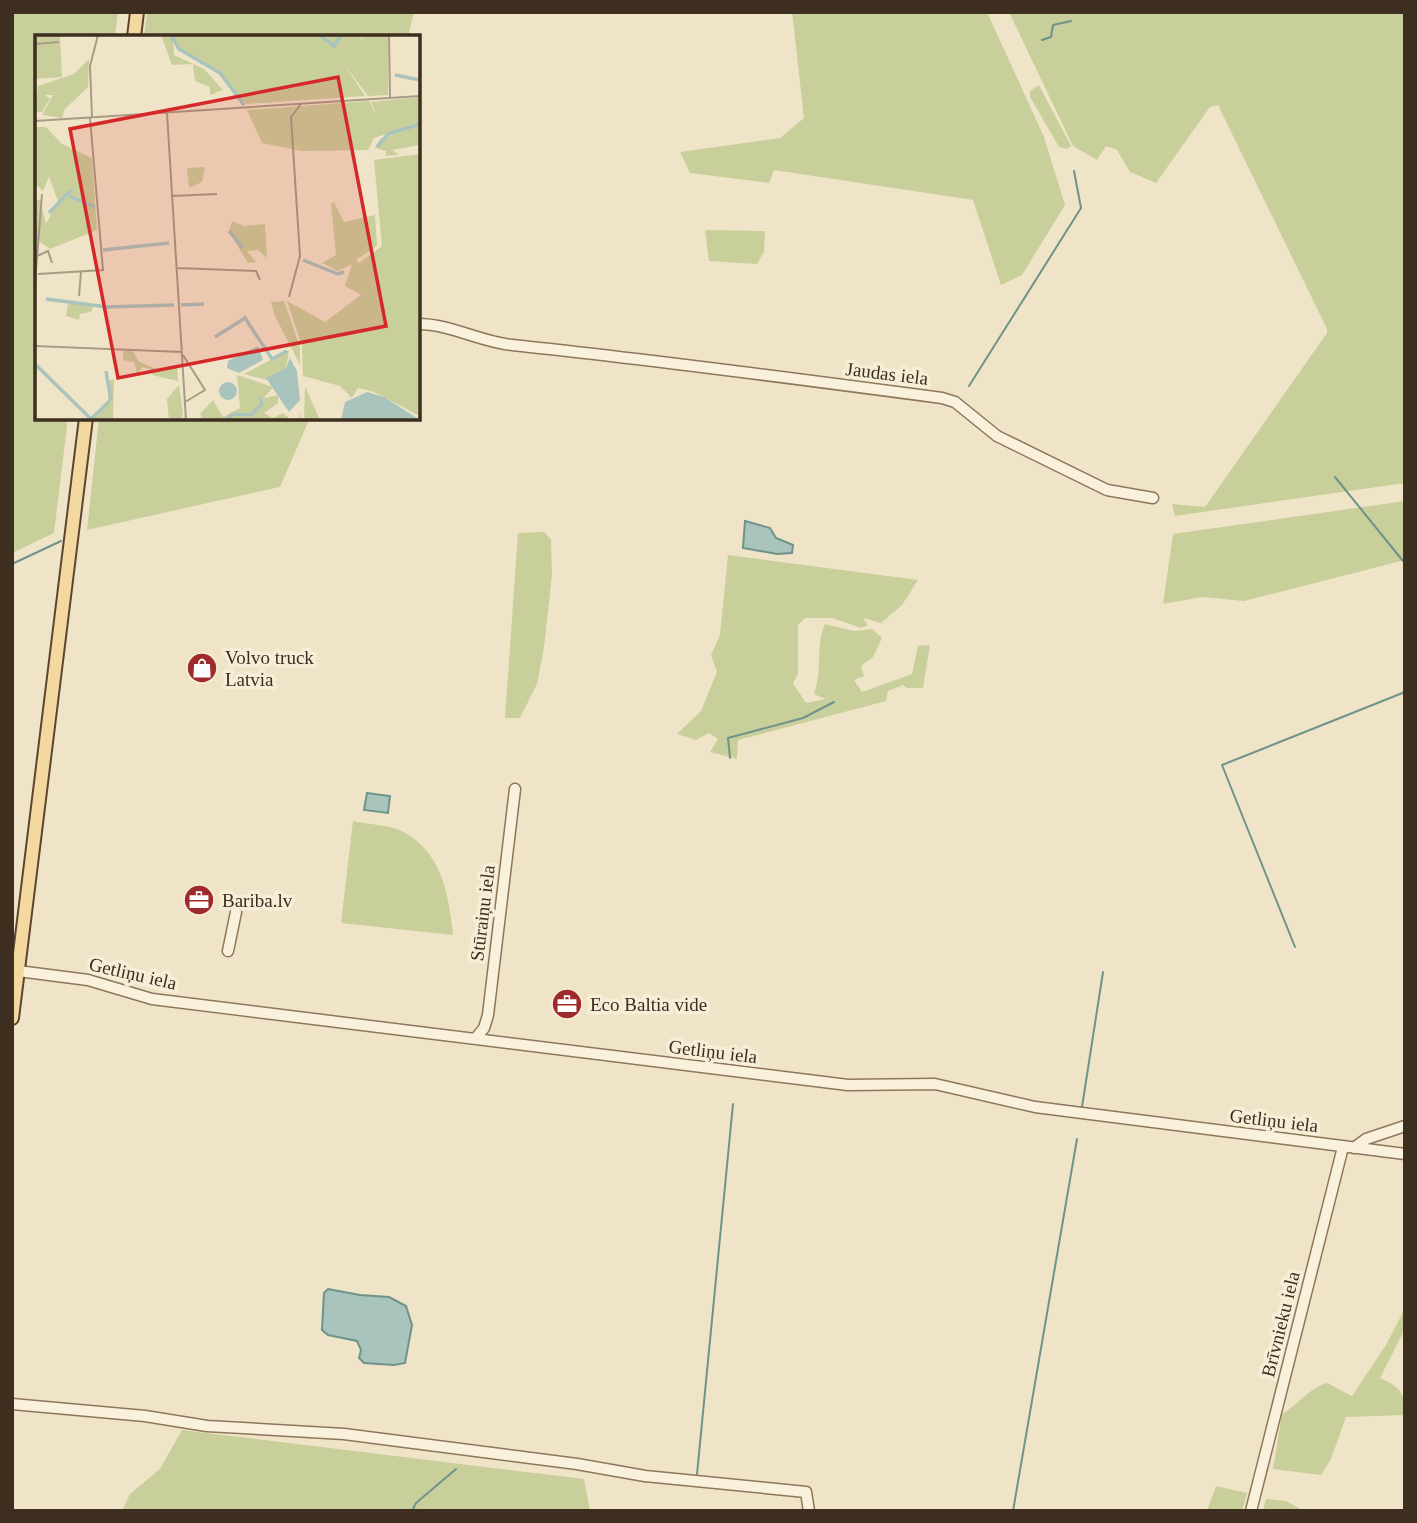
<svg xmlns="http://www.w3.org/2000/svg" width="1417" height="1523" viewBox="0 0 1417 1523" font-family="'Times New Roman',serif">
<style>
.green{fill:#c9cf9b}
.water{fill:#a9c4bc;stroke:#6f938a;stroke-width:2}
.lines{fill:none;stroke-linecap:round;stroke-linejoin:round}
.stream{stroke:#6f938a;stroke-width:2}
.minor-casing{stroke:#8d765c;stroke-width:13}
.major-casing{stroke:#5b4430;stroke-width:16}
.minor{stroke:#faf1dc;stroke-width:10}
.major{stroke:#f3d9a0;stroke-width:12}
.labels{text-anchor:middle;stroke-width:7;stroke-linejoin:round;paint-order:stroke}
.street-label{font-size:19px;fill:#3d2e20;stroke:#f7eed8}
.poi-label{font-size:19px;fill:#3d2e20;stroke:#f7eed8;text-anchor:start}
.inset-river{fill:none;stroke:#a9c4bc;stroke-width:3.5}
.inset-road{fill:none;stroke:#a89b85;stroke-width:2}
.view{fill:#d62828;fill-opacity:0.15;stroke:#d62828;stroke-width:3.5}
.inset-edge{fill:none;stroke:#3d2e20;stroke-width:3.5}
</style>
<rect width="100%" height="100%" fill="#f0e4c8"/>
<!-- green -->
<path class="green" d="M12 12H118L115 37H37V418H68L54 533 12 553Z
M147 12H414L408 37H144Z
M792 12H987L1044 137 1065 205 1022 275 1001 285 973 200 774 170 769 183 690 173 680 152 780 138 804 118Z
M1009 12H1405V483L1175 516 1172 504 1205 507 1327 333V329L1218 105 1210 107 1156 183 1130 172 1117 150 1106 146 1097 160 1073 146Z
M1039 85 1071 146 1067 149 1059 147 1030 97V91Z
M705 230 765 231 764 252 757 264 709 261Z
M99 418H310L280 487 87 530Z
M1405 501V560L1244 601 1202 597 1163 604 1173 534Z
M544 532 551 539 552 574 544 648 537 684 520 718H505L518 533Z
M728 555 918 580 902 605 881 623 863 618 868 625 861 628 832 618H805L798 625V674L793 683 806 703 825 699 814 694C823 670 815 646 825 624L854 631 872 629 882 638 873 657 861 666 864 676 854 680 862 692 912 674 918 646 930 645 923 688H907L903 685 888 691 886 701 738 740 737 759 710 752 718 739 709 733 696 740 677 734 701 711 717 672 711 655 720 635Z
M353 821C368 824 389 825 402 831 442 852 449 895 453 935L341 923Z
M1405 1308V1329L1380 1378C1400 1387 1405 1392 1405 1415L1346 1417 1331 1459 1321 1475 1273 1469 1282 1414C1299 1404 1309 1388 1327 1383L1352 1396 1386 1345Z
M182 1430 584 1479 590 1511H122L130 1494 160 1469Z
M1216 1486 1247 1493 1242 1511H1207Z
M1266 1499 1286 1501 1304 1511H1263Z"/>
<!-- water -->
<path class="water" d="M745 521 770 528 776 538 793 545 792 553 777 554 743 548Z
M367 793 390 796 388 813 364 810Z
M328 1289 360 1295 389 1297 406 1306 412 1325 405 1363 394 1365 364 1363 359 1358 361 1350 357 1341 328 1335 322 1330 324 1293Z"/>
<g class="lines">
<!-- stream -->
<path class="stream" d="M1042 40 1051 37 1053 25 1071 21
M969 386 1081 208 1074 171
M1335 477 1403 561
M12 564 61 541
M730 758 728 738 803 718 834 702
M1295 947 1222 765 1405 692
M1082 1107 1103 972
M697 1474 733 1104
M412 1511 416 1503 456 1469
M1013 1511 1077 1139"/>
<!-- minor casing -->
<g class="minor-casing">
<path id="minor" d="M418 324C451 324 480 342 512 345 656 360 799 379 942 398L955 402 997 436 1107 490 1153 498
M228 951 236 912
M18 971 88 980 152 999 848 1085 935 1084 1035 1107 1405 1154
M475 1039 484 1028 488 1015 515 789
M1354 1148 1366 1139 1405 1126
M12 1404 145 1416 207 1426 344 1434 577 1464 645 1476 806 1492 809 1511
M1251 1511 1343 1147"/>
</g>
<!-- major casing -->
<g class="major-casing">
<path id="major" d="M134 37 137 12
M12 1018 86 418"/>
</g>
<!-- minor -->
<use href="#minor" class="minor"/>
<!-- major -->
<use href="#major" class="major"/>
</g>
<!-- icons -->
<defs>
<g id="shop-disc" transform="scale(1.575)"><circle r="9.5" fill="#9e2a2b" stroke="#f7eed8"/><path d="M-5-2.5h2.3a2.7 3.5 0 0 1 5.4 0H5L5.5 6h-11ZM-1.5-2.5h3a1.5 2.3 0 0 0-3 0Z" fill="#fff"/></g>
<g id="office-disc" transform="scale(1.575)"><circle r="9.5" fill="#9e2a2b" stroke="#f7eed8"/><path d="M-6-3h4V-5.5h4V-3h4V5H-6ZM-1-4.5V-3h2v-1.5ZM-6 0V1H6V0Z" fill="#fff"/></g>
</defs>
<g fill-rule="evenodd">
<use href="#shop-disc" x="202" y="668"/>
<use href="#office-disc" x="199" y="900"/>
<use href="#office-disc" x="567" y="1004"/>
</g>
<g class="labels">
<!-- street labels -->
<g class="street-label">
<text transform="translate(887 373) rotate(7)" y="7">Jaudas iela</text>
<text transform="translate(482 913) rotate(-83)" y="7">Stūraiņu iela</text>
<text transform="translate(133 973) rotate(13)" y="7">Getliņu iela</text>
<text transform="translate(713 1051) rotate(7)" y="7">Getliņu iela</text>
<text transform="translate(1274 1120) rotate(7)" y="7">Getliņu iela</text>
<text transform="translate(1280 1324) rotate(-76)" y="7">Brīvnieku iela</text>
</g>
<!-- poi labels -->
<g class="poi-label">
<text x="225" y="664">Volvo truck<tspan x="225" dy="22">Latvia</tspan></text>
<text x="222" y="907">Bariba.lv</text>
<text x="590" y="1011">Eco Baltia vide</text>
</g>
</g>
<!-- overview -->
<g transform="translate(35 35)">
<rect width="385" height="385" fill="#f0e4c8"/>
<path d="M0 0H25L27 42 0 44ZM126 0H330L322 6 333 0H353V60L333 61 309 29 330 61 211 69 184 36 145 13 138 1 139 20 169 34 188 55 175 60V52L160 46 158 29 137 30ZM54 24 53 52 29 75 27 83 7 80 18 60H10L15 64 7 77H0L3 51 39 39ZM385 62V87L339 103 333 115 267 116 227 108 212 75 334 66 343 83 336 67ZM385 90V110L357 115 364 120 351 121V116L340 113 345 104ZM0 92H11L27 109 57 123 62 195 15 214 1 204 0 221V166L4 164 6 169 11 189 23 166 14 142 8 156 0 149ZM385 119V381L339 357 323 353 317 363 305 351 268 341 267 311 252 266 290 287 326 260 310 251 317 229 303 236 287 228 301 220 296 169 299 167 309 187 340 180 342 211 321 225 324 228 347 211 339 125ZM170 132 167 147 154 153 152 133ZM197 186 209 191 230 189 232 223 223 215 212 216 221 227 213 228 194 197ZM249 266 265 313V330L240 281 236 267ZM33 268 52 270 58 272 56 277 45 279 44 285 31 281ZM254 315 251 333 232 345 209 339ZM88 316H98L104 327 122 334 142 330 143 346 117 340V335L108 332 102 338 99 327 88 325ZM202 340 238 352 229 363 243 360V368L229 378 238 383 248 378 256 385 264 384 265 377 266 385H168L165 379 178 365 188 382 205 373ZM79 344 78 385H54L73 365 74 346ZM144 350 148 379 146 385H134L132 364ZM270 352 272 356 285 385H269Z" fill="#c9cf9b"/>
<path d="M223 311 228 325 204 338 192 333 193 326ZM255 323 262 336 265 365 254 377 231 343 251 333ZM184 356a9 9 0 1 1 18 0a9 9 0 1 1-18 0ZM332 357 349 362 385 385H306L310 367Z" fill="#a9c4bc"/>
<path class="inset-river" d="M136 0 144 14 185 38 209 70M285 0 299 11 306 0M360 40 385 45M342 112 353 99 385 89M34 161 60 172M14 178 36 155M194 196 208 213M68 215 134 208M268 225 303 239 309 237M11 264 72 272 139 270M146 270 169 269M180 302 210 283 237 324 252 316M0 329 57 385M71 336 76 365M57 383 75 366M191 385 198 379 216 380 227 369 225 362"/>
<path class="inset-road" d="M354 0 355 63M0 9 24 7M132 78 151 385M57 82 55 31 63 0M0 86 385 61M136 161 182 159M0 222 13 216 17 228M142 233 221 236 225 245M3 239 68 235 55 83M0 248 7 159M44 261 46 237M254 262 265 221 256 82 266 69M0 311 147 317M148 320 170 355 150 367"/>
<path class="view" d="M303 42 351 291 83 343 35 94Z"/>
<rect width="385" height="385" class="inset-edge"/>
</g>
<!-- border -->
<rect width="1417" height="1523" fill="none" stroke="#3d2e20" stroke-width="28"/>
</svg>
